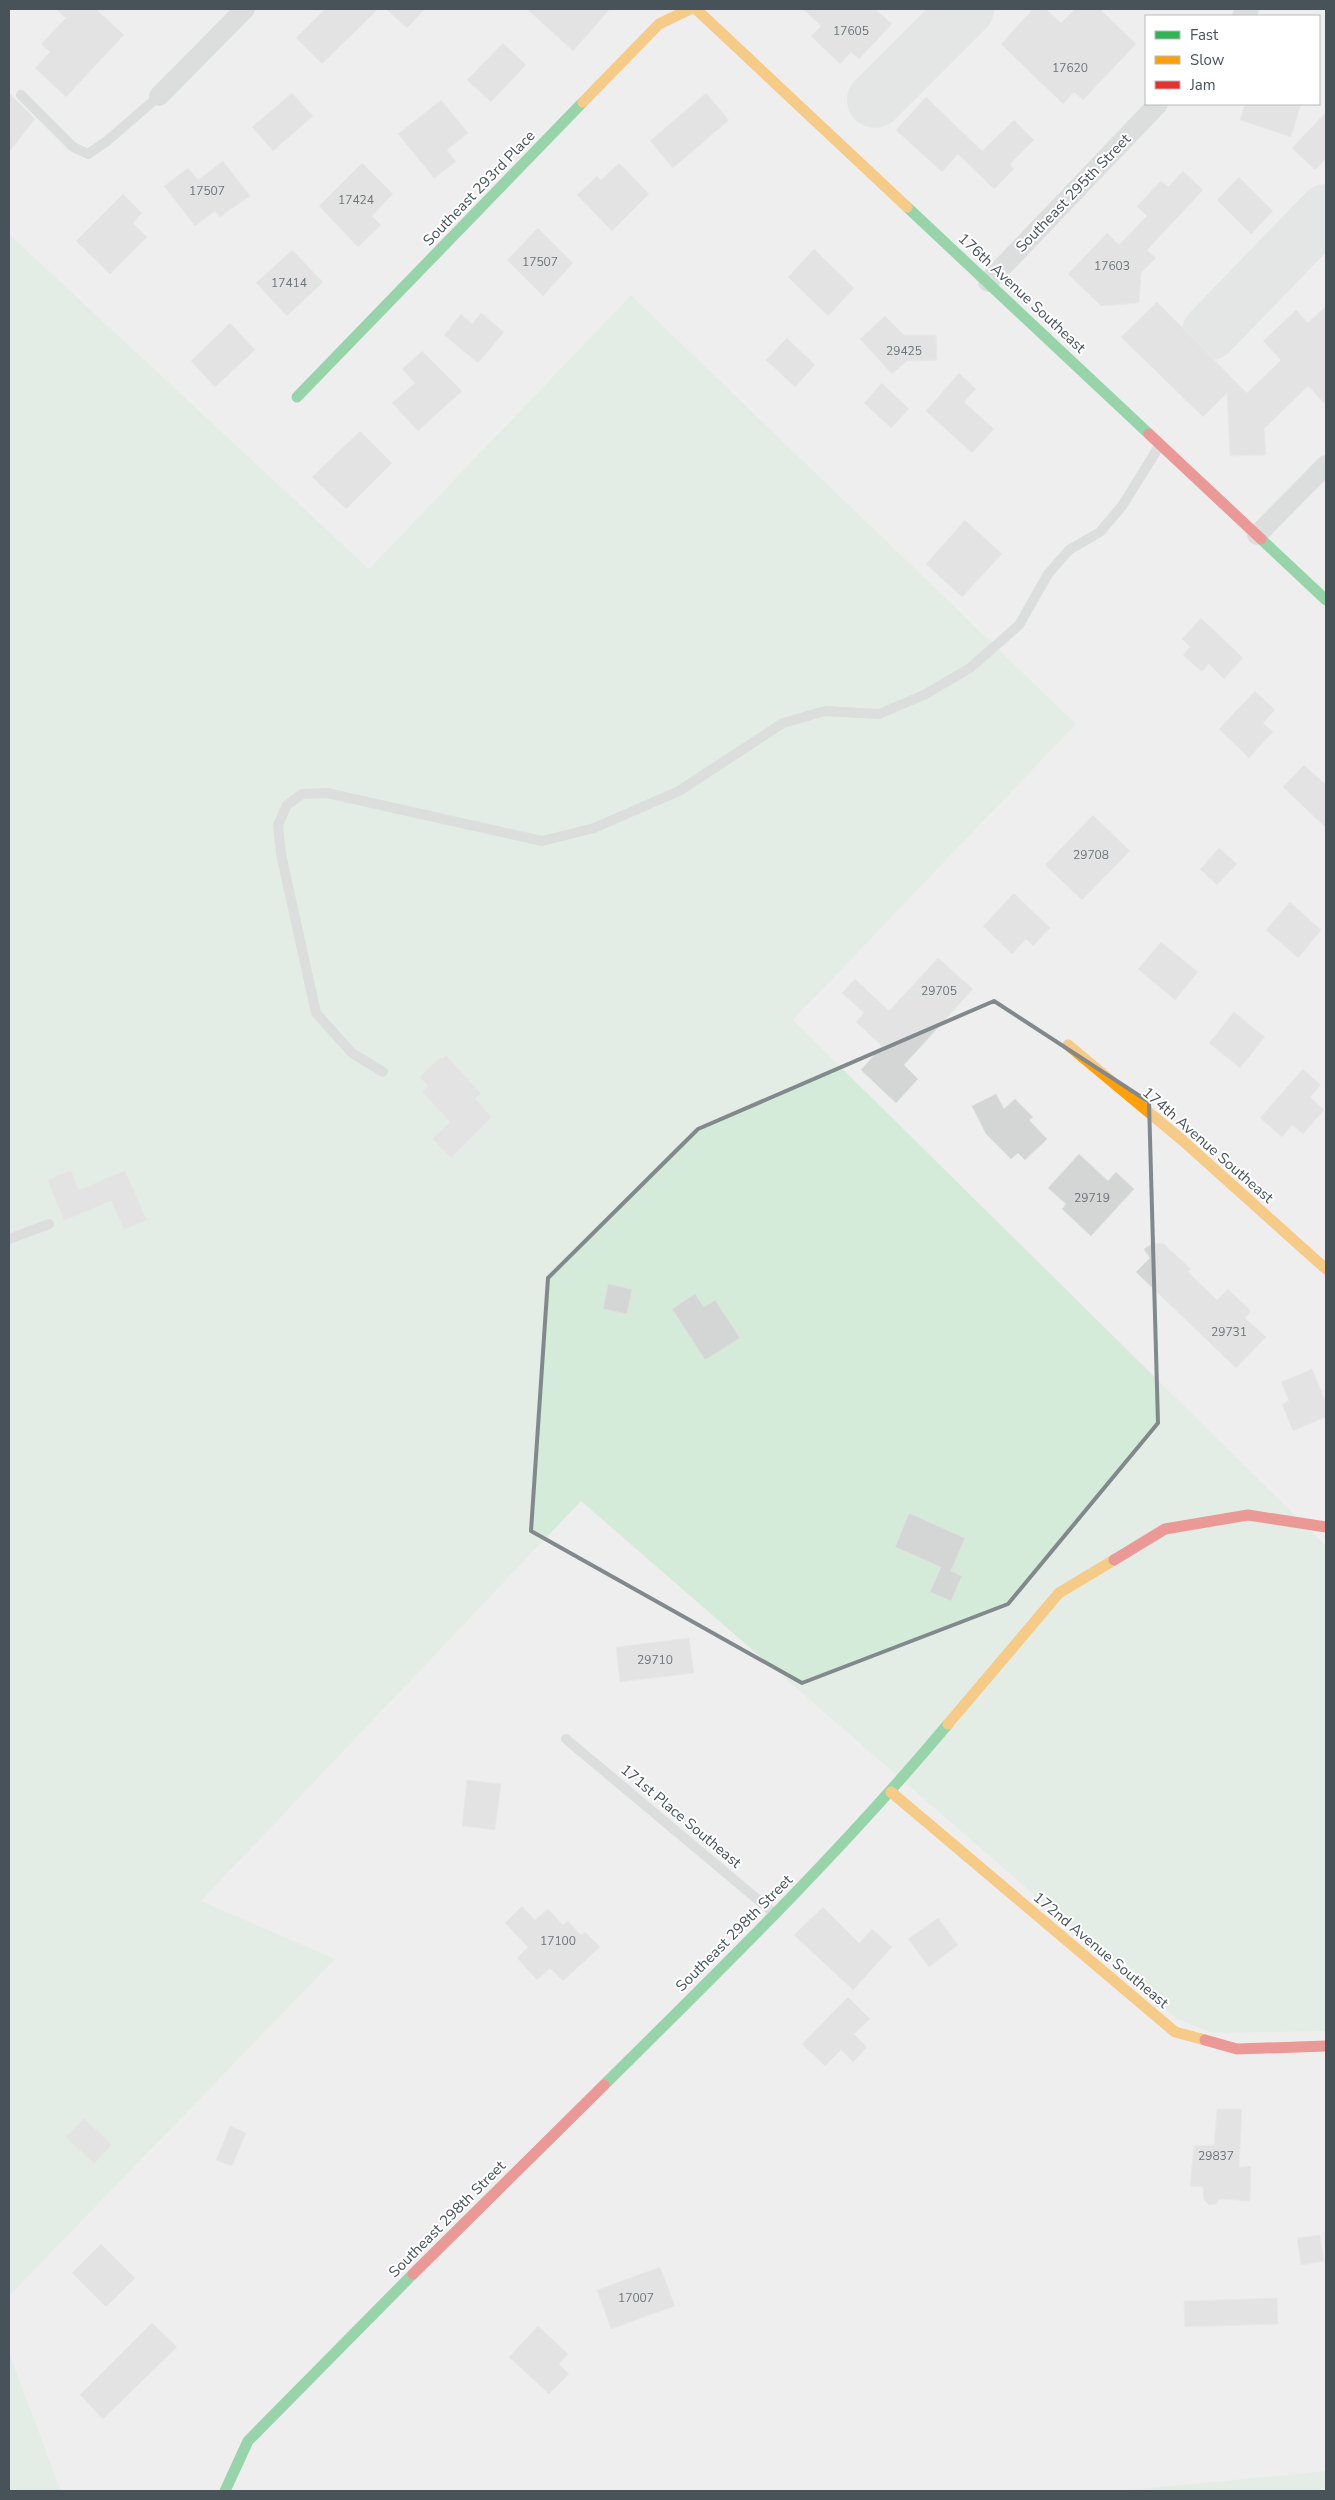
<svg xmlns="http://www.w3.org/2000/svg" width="1335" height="2500" viewBox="0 0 1335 2500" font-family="'Nunito Sans',sans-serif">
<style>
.green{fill:#d5ebda}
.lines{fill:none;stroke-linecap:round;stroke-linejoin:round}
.taxiway{stroke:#d8d9d9;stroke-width:56}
.building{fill:#d4d6d6;stroke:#dfe0e1}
.lane{stroke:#c6c9c9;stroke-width:10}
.street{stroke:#c6c9c9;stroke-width:20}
.fast{stroke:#30b455;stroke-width:11}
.slow{stroke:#ff9f0a;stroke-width:11}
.jam{stroke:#e5322d;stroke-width:11}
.marked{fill:none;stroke:#81898c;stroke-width:4;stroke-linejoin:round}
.labels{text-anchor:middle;stroke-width:4;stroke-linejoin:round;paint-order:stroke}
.number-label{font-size:12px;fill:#6c7579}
.street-label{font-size:15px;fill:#475358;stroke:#fff}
</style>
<rect width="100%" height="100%" fill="#eee"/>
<!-- green -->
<path class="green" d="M9 234 369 569 631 295 1076 724 793 1020 1326 1546V2031L1213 2033 1177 2019 581 1501 201 1901 335 1959 9 2296Z
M9 2353 61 2491H9Z
M1326 2471V2491H1119Z"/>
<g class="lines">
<!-- taxiway -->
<path class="taxiway" d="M875 100 966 9
M1210 332 1326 212"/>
</g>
<!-- building -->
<path class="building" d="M56 9H96L124 35 66 97 35 68 50 52 41 44 66 18Z
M325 9H378L322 64 296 38Z
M386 9H425L407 28Z
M527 9H610L573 51Z
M803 9H875L892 24 859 59 851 52 840 64 811 36 821 26Z
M1033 9H1046L1061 23 1075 9H1100L1136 44 1083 100 1074 92 1063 104 1001 44Z
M503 43 526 65 491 102 467 80Z
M9 93 35 119 9 152Z
M292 93 313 116 273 151 252 127Z
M706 93 729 120 673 168 650 141Z
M926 97 982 151 1014 120 1034 140 1010 164 1014 169 994 189 958 154 942 172 896 130Z
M441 100 468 133 447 150 456 162 434 178 398 134Z
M1245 104H1301L1291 137 1240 120Z
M1326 112V158L1315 170 1292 148Z
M223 161 250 196 220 217 215 211 195 226 164 186 188 168 198 180Z
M362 163 393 194 372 216 381 225 358 247 319 206Z
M619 163 649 194 612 231 577 195 597 176 601 180Z
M1183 171 1203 190 1147 250 1156 258 1141 273 1139 303 1101 306 1068 274 1107 233 1119 245 1147 216 1137 206 1161 181 1168 187Z
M1239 177 1273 211 1251 234 1217 200Z
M123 194 142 213 133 223 147 237 110 274 76 241Z
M538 228 573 263 543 296 507 260Z
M814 249 854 288 828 316 788 277Z
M292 250 323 282 287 316 256 283Z
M1157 302 1247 393 1281 360 1263 341 1296 310 1308 323 1326 306V405L1308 386 1264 429 1266 455 1230 456 1227 393 1203 417 1121 337Z
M481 313 504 332 478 363 444 335 461 314 472 324Z
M885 316 904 335H936L937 360 907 361 892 374 860 339Z
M230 323 255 350 215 387 191 361Z
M787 338 815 365 795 387 766 360Z
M422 351 462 391 418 431 392 403 415 383 402 369Z
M959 373 976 389 964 402 994 429 972 453 926 411Z
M882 383 909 409 891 428 864 403Z
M360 431 392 463 346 509 312 477Z
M965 520 1002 554 962 597 926 564Z
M1201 618 1243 658 1224 679 1209 664 1202 672 1183 655 1190 647 1182 639Z
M1255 691 1275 710 1263 723 1273 732 1249 758 1219 729Z
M1304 765 1326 785V828L1283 787Z
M1093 815 1130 851 1082 900 1045 865Z
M1219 848 1237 864 1217 885 1200 869Z
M1014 893 1050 928 1033 946 1026 939 1012 954 983 926Z
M1290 902 1321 930 1298 958 1266 930Z
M1161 942 1198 972 1175 1000 1138 969Z
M938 958 973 989 904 1065 918 1079 896 1103 861 1070 882 1046 856 1022 864 1013 842 993 855 979 889 1011Z
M1234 1012 1265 1037 1240 1068 1209 1043Z
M446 1055 481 1093 475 1099 492 1117 451 1158 432 1139 450 1122 422 1092 428 1086 419 1077 440 1057 442 1059Z
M1303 1069 1321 1085 1310 1097 1324 1110 1303 1134 1292 1125 1282 1137 1260 1118Z
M996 1094 1004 1109 1015 1099 1033 1117 1029 1120 1047 1139 1025 1160 1018 1153 1011 1159 986 1134 972 1106Z
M1079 1154 1108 1181 1116 1172 1134 1189 1091 1236 1062 1209 1066 1204 1048 1188Z
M71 1170 79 1190 125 1170 147 1220 124 1230 111 1201 64 1221 47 1180Z
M1153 1243 1164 1244 1191 1269 1188 1272 1217 1300 1228 1289 1251 1311 1245 1318 1266 1337 1236 1368 1136 1272 1150 1258 1144 1249Z
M608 1284 632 1289 627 1314 603 1309Z
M695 1294 704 1307 715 1300 740 1338 705 1360 672 1309Z
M1312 1369 1326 1403V1417L1293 1431 1282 1404 1289 1401 1281 1382Z
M909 1513 965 1538 951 1571 962 1576 951 1601 930 1592 941 1567 895 1547Z
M689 1638 694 1673 620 1682 616 1647Z
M467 1780 501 1784 495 1830 462 1826Z
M522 1906 535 1920 548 1909 563 1925 568 1921 581 1935 585 1932 600 1947 563 1981 550 1968 537 1980 517 1958 528 1947 505 1923Z
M823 1907 859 1943 872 1929 892 1947 853 1990 794 1935Z
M938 1918 958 1945 929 1967 908 1939Z
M848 1997 870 2019 854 2034 867 2047 853 2062 841 2050 825 2066 802 2044Z
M1217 2109H1242L1239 2167 1251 2166 1250 2201 1220 2199 1216 2204 1209 2205 1204 2200 1203 2187 1190 2186 1194 2146 1214 2145Z
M84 2118 112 2145 94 2164 66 2137Z
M230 2126 246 2133 232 2166 216 2160Z
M1320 2235 1324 2261 1301 2265 1297 2238Z
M101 2244 135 2278 106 2307 72 2273Z
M660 2267 675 2306 611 2329 597 2290Z
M1277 2298 1278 2324 1185 2327 1184 2301Z
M152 2323 177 2347 103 2419 80 2395Z
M538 2326 568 2354 559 2364 569 2374 549 2394 509 2357Z"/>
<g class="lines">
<!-- lane -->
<path class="lane" d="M21 95 73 147 88 154 107 141 159 96
M383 1072 352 1053 316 1013 281 854 278 825 287 805 302 794 327 793 542 841 594 828 679 791 783 723 825 711 879 714 924 695 970 668 1019 625 1048 574 1069 550 1100 532 1122 506 1160 445
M9 1239 49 1224
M566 1739 775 1914"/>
<!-- street -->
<path class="street" d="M1242 16 1249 9
M159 96 245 9
M988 282 1158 104
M1257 535 1326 465"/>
<!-- fast -->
<path class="fast" d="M907 207 1149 434
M297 397 583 102
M1261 539 1326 600
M604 2085C722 1968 841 1852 948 1724
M225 2491 248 2441 413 2274"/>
<!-- slow -->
<path class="slow" d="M696 9 907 207
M583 102 659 24 690 9
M1068 1045 1182 1140 1326 1269
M948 1724 1059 1593 1114 1560
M891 1792 1175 2032 1205 2040"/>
<!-- jam -->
<path class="jam" d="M1149 434 1261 539
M1114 1560 1165 1529 1248 1515 1326 1527
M1205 2040 1237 2049 1326 2046
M413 2274 604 2085"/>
</g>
<!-- marked area -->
<path d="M0 0H1335V2500H0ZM994 1001 1149 1102 1158 1423 1008 1604 802 1683 531 1531 548 1278 698 1129Z" fill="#eee" fill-opacity=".55" fill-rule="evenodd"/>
<path class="marked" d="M994 1001 1149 1102 1158 1423 1008 1604 802 1683 531 1531 548 1278 698 1129Z"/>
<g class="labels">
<!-- number labels -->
<g class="number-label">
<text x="851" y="35">17605</text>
<text x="1070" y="72">17620</text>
<text x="207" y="195">17507</text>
<text x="356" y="204">17424</text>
<text x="540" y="266">17507</text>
<text x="1112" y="270">17603</text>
<text x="289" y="287">17414</text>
<text x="904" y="355">29425</text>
<text x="1091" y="859">29708</text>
<text x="939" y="995">29705</text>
<text x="1092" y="1202">29719</text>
<text x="1229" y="1336">29731</text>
<text x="655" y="1664">29710</text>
<text x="558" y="1945">17100</text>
<text x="1216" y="2160">29837</text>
<text x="636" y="2302">17007</text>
</g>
<!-- street labels -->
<g class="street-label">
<text transform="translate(479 188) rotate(-46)" y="5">Southeast 293rd Place</text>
<text transform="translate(1073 193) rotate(-46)" y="5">Southeast 295th Street</text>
<text transform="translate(1022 293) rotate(43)" y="5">176th Avenue Southeast</text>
<text transform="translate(1208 1145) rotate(41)" y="5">174th Avenue Southeast</text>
<text transform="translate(681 1816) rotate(40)" y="5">171st Place Southeast</text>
<text transform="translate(734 1933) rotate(-45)" y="5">Southeast 298th Street</text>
<text transform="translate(1101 1950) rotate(40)" y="5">172nd Avenue Southeast</text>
<text transform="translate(447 2219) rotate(-45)" y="5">Southeast 298th Street</text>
</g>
</g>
<!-- border -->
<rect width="1335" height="2500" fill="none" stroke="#475358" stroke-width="20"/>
<!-- legend -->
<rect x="1145" y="15" width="175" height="90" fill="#ffffff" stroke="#b5babc"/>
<rect x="1155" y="31" width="25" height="8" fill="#30b455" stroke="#b5babc"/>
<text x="1190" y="40" font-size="15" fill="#475358">Fast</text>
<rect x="1155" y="56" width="25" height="8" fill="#ff9f0a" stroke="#b5babc"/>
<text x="1190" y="65" font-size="15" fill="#475358">Slow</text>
<rect x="1155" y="81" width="25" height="8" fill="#e5322d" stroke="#b5babc"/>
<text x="1190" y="90" font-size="15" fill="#475358">Jam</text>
</svg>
